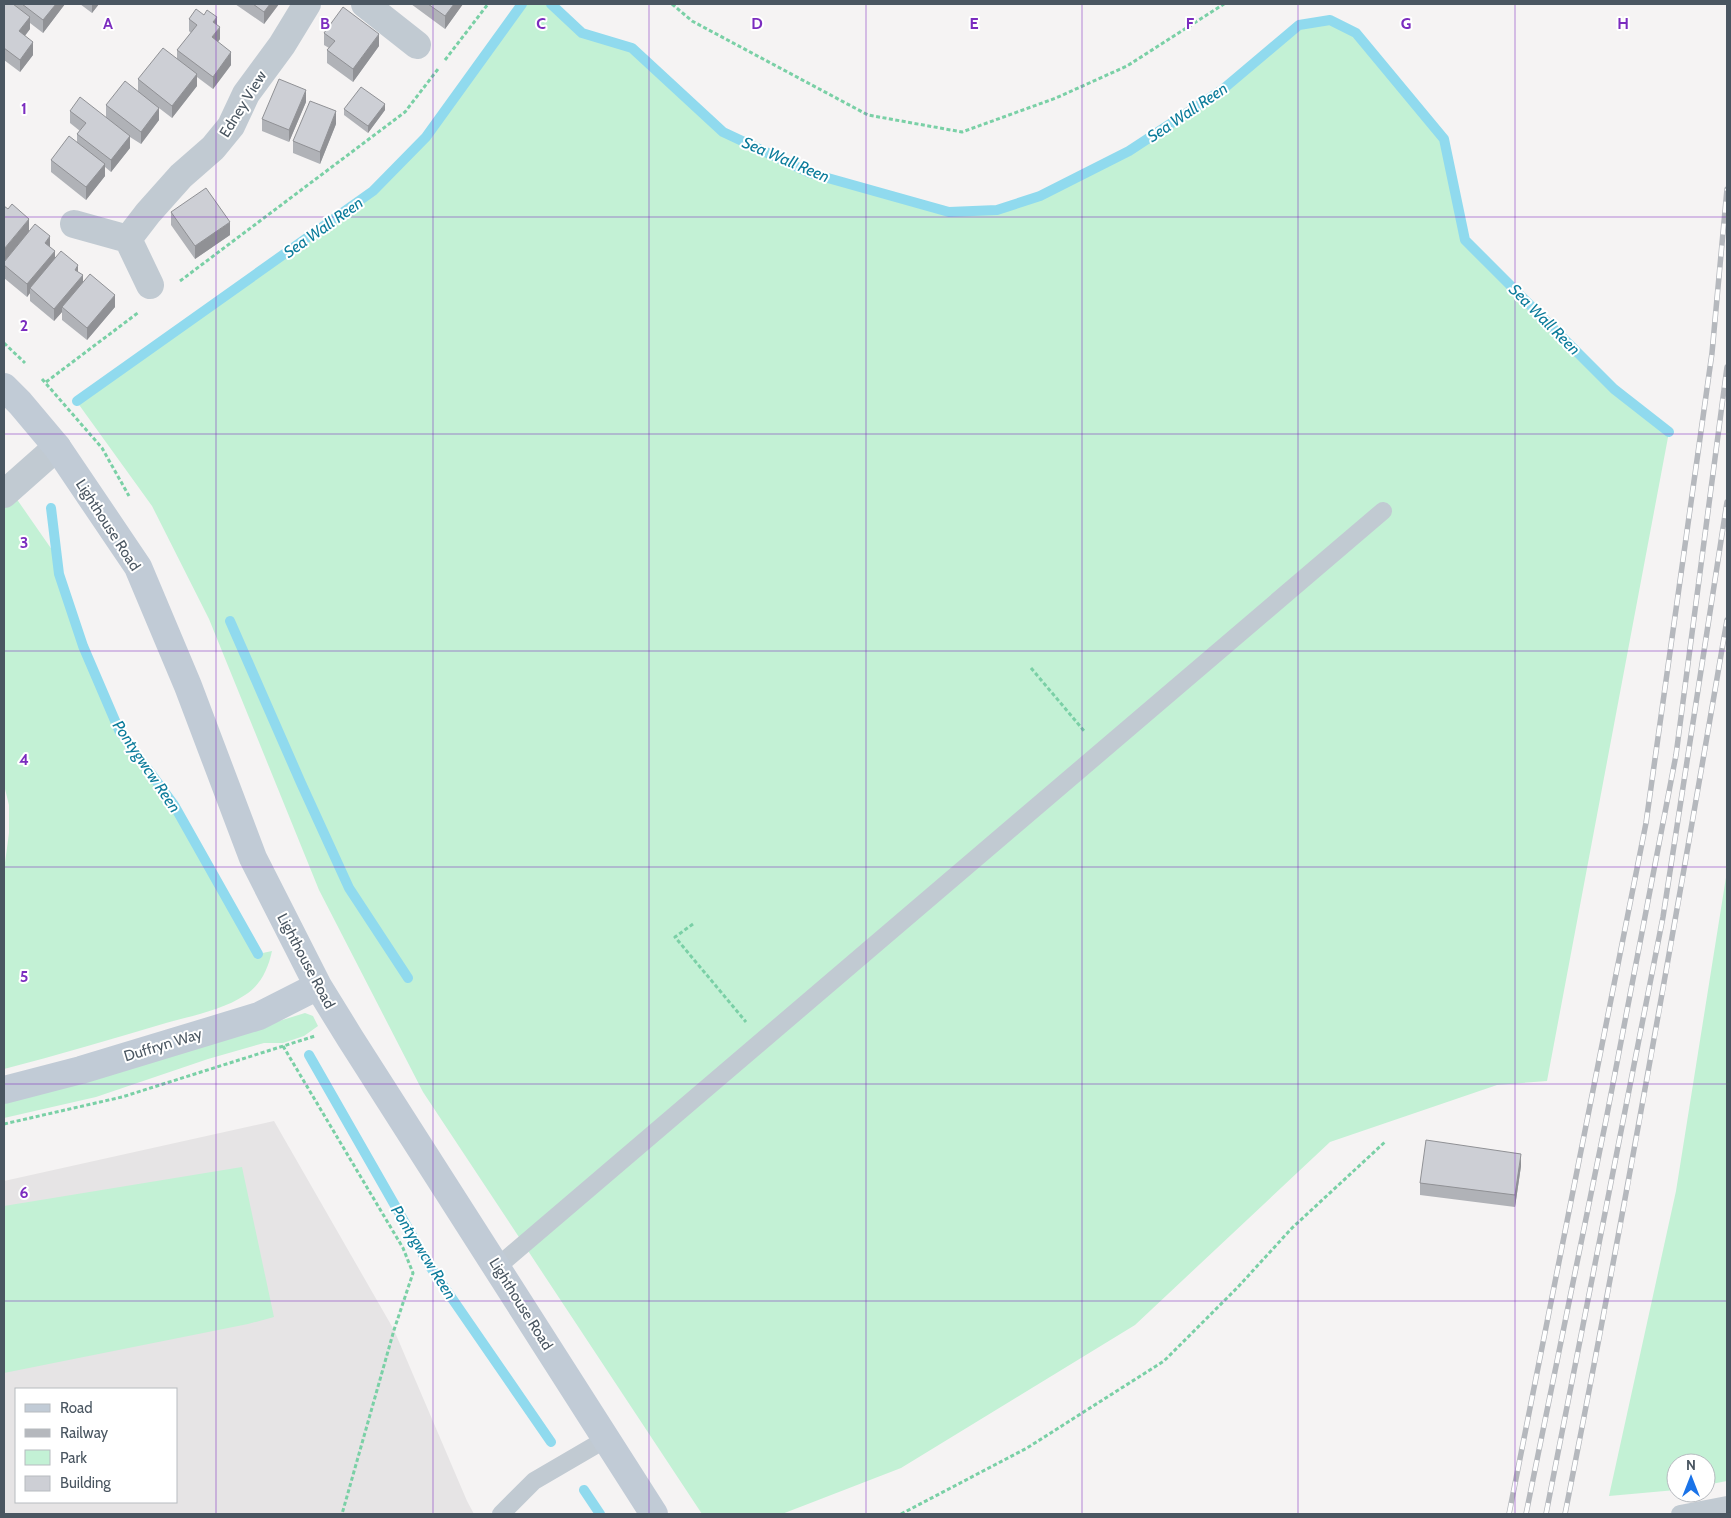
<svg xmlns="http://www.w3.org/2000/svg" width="1731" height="1518" viewBox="0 0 1731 1518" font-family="Cabin,sans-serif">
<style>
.education{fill:#e6e4e5;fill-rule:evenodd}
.green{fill:#c3f1d5}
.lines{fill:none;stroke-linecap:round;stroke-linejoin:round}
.stream{stroke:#90daee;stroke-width:10}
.path{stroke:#7ad0a6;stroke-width:3;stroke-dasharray:4 2.5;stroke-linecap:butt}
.lane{stroke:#c1cad2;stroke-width:18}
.street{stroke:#c1cad2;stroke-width:28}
.secondary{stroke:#c1cbd6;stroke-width:28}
.rail-casing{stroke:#b5b8bd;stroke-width:5.5}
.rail{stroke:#fff;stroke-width:4;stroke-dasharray:11;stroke-linecap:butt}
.wall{fill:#b0b2b7}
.shaded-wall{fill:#909195}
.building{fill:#cdcfd5;stroke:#909195}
.grid{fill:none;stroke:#7b2cbf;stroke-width:1;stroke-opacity:0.55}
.labels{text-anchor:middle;stroke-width:4;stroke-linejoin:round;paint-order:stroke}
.street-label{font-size:15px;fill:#4a5661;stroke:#fff}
.water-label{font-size:16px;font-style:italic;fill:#0c7c9b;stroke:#fff}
.grid-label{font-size:16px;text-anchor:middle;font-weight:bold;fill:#7b2cbf;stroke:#fff;stroke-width:4;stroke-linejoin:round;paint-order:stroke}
</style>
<rect width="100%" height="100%" fill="#f5f3f3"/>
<!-- education -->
<path class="education" d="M274 1121 394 1330 467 1501 474 1514H4V1181ZM16 1389H176V1502H16Z"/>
<!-- green -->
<path class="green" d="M522 4H551L582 33 632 48 723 132 810 173 949 212 997 210 1040 196 1129 151 1222 90 1299 25 1330 20 1356 33 1444 139 1465 240 1614 389 1669 432 1547 1081 1497 1085 1330 1142 1135 1325 901 1468 782 1514H702L423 1092 319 890 209 619 152 506 77 402 373 191 426 137Z
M16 498 57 557 59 574 83 646 119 730 174 805 258 954 272 951C268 969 261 985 245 995 223 1010 191 1016 166 1023 112 1039 58 1055 4 1069V870L9 833V805L4 785V507Z
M1727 871V1481L1706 1485V1463H1676V1490L1609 1496 1676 1191Z
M305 1013 313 1016 318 1026 304 1036 283 1043H264L208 1059 96 1097 4 1118V1100L172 1054Z
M242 1167 274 1317 248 1324 4 1373V1206Z"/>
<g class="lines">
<!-- stream -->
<path class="stream" d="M551 4 582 33 632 48 723 132 810 173 949 212 997 210 1040 196 1129 151 1222 90 1299 25 1330 20 1356 33 1444 139 1465 240 1614 389 1669 432
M77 401 373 191 426 137 522 4
M51 508 59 574 83 646 119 730 174 805 258 954
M230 621 301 783 349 888 408 978
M309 1055 429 1265 551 1442
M584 1490 600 1514"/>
<!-- path -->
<path class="path" d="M672 4 692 21 868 115 962 132 1056 98 1127 66 1224 4
M445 60 488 4
M180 281 405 112 438 69
M4 343 25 363
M42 379 102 448 129 496
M46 382 139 312
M1031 668 1085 732
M693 924 675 937 746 1022
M283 1046 403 1248 413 1273 394 1330 342 1514
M4 1124 122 1097 315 1036
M901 1514 1027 1448 1164 1361 1237 1288 1292 1228 1386 1141"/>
<!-- lane -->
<path class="lane" d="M497 1267 1383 511
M501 1514 534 1481 606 1439
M1680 1514 1727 1505"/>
<!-- street -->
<path class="street" d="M365 4 417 45
M74 224 128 239
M150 285 128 239 148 213 181 176 213 148 231 126 246 94 282 45 307 4
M4 494 57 447"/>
<!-- secondary -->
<path class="secondary" d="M4 387 20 403 57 447 138 567 188 686 253 858 318 986 350 1038 654 1514
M4 1090 81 1070 259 1016 318 986"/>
<!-- rail casing -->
<g class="rail-casing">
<path id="rail" d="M1509 1514 1646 823 1712 353 1727 189
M1526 1514 1606 1120 1676 755 1727 367
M1546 1514 1663 917 1727 502
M1565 1514C1624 1217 1676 919 1727 620"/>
</g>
<!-- rail -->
<use href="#rail" class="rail"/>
</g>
<!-- wall -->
<path class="wall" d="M4 4H65L43 33 30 23V29L25 36 33 55 20 72 4 60Z
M80 4H99L92 13Z
M235 4H279L264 24Z
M411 4H463L445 29Z
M189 19 217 25 220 39 218 42 231 65 213 89 197 77V86L172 118 159 108V120L141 144 130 137V148L111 172 105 167V176L86 200 51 172V160L77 143V134L80 131 70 123V111L106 117V105L138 91V79L177 59V50L191 33 189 31Z
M324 33 379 46 353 82 327 63V50L329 48 324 45Z
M306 102 289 142 262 131V119Z
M344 109 385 110 368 133 344 115Z
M336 124 320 164 293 153V141Z
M171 212 230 235 195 259 171 225Z
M29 231 50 247 55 258 78 272 83 283 115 307 87 340 62 320V312L54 321 30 301V293L27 297 4 278V262Z
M1521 1166 1515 1207 1420 1195V1183Z"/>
<!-- shaded-wall -->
<path class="shaded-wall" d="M56 4H65L43 33V20Z
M92 4H99L92 13Z
M270 4H279L264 24V12Z
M454 4H463L445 29V16Z
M30 17V29L19 43V31Z
M217 17V30L213 22Z
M220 27V39L212 50V37Z
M379 34V46L353 82V69Z
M33 42V55L20 72V60Z
M231 52V65L213 89V77Z
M197 74V86L172 118V106Z
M306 90V102L289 142V130Z
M385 104V110L368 133V126Z
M159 108V120L141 144V132Z
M336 111V124L320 164V152Z
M130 136V148L111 172V160Z
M105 164V176L86 200V187Z
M29 219V232L4 262V249Z
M230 222V235L195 259V246Z
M50 236V249L45 243Z
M55 251V263L30 288V293L27 297V284Z
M78 265V278L75 270Z
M83 275V288L62 307V312L54 321V309Z
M115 295V307L87 340V328Z
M1521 1154V1166L1515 1207V1195Z"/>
<!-- building -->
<path class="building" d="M4 4H13L30 17 19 31 33 42 20 60 4 48Z
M22 4H56L43 20Z
M253 4H270L264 12Z
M428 4H454L445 16Z
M343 7 379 34 353 69 327 50 335 41 324 33Z
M196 9 204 15 207 10 217 17 213 22 220 27 212 37 231 52 213 77 177 50 197 25 189 19Z
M163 48 197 74 172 106 138 79Z
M279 79 306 90 289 130 262 119Z
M125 81 159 108 141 132 106 105Z
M361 87 385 104 368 126 344 109Z
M80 97 130 136 111 160 77 134 86 123 70 111Z
M310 101 336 111 320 152 293 141Z
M69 136 105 164 86 187 51 160Z
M206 188 230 222 195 246 171 212Z
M12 204 29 219 4 249V206L8 209Z
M35 224 50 236 45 243 55 251 27 284 4 265V262Z
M61 251 78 265 75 270 83 275 54 309 30 288Z
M90 274 115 295 87 328 62 307Z
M1426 1140 1521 1154 1515 1195 1420 1183Z"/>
<!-- grid -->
<path class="grid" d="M216 4V1514M433 4V1514M649 4V1514M866 4V1514M1082 4V1514M1298 4V1514M1515 4V1514M4 217H1727M4 434H1727M4 651H1727M4 867H1727M4 1084H1727M4 1301H1727"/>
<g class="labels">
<!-- street labels -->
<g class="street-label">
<text transform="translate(243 104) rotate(-58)" y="5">Edney View</text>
<text transform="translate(108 525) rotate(57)" y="5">Lighthouse Road</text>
<text transform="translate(306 961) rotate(62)" y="5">Lighthouse Road</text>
<text transform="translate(163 1045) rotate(-17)" y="5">Duffryn Way</text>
<text transform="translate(521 1304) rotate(58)" y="5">Lighthouse Road</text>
</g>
<!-- water labels -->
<g class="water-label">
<text transform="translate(1187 112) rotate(-34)" y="6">Sea Wall Reen</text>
<text transform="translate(786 159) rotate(23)" y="6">Sea Wall Reen</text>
<text transform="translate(323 227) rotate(-35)" y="6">Sea Wall Reen</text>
<text transform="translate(1545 319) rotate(45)" y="6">Sea Wall Reen</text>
<text transform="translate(147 766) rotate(56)" y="6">Pontygwcw Reen</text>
<text transform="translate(424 1252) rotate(58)" y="6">Pontygwcw Reen</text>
</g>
</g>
<g class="grid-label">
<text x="108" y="29">A</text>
<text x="325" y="29">B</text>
<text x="541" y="29">C</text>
<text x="757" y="29">D</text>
<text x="974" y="29">E</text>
<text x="1190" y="29">F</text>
<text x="1406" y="29">G</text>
<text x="1623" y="29">H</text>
<text x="24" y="114">1</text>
<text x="24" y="331">2</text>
<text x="24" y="548">3</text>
<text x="24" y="765">4</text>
<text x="24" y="982">5</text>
<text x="24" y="1198">6</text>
</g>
<!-- border -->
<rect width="1731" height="1518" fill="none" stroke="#4a5661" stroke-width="10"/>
<!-- legend -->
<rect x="15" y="1388" width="162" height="115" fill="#ffffff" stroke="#b7bbc0"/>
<rect x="25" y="1404" width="25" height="8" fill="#c1cbd6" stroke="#b7bbc0"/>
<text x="60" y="1413" font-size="15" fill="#4a5661">Road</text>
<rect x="25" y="1429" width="25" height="8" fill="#b5b8bd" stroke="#b7bbc0"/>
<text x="60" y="1438" font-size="15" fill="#4a5661">Railway</text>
<rect x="25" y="1450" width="25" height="15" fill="#c3f1d5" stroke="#b7bbc0"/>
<text x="60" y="1463" font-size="15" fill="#4a5661">Park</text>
<rect x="25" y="1476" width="25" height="15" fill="#cdcfd5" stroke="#b7bbc0"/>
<text x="60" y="1488" font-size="15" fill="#4a5661">Building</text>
<!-- north arrow -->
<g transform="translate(1691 1478)"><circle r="24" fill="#ffffff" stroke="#b7bbc0"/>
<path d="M0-4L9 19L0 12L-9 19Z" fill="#1a73e8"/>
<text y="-8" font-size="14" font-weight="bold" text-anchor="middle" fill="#4a5661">N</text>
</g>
</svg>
